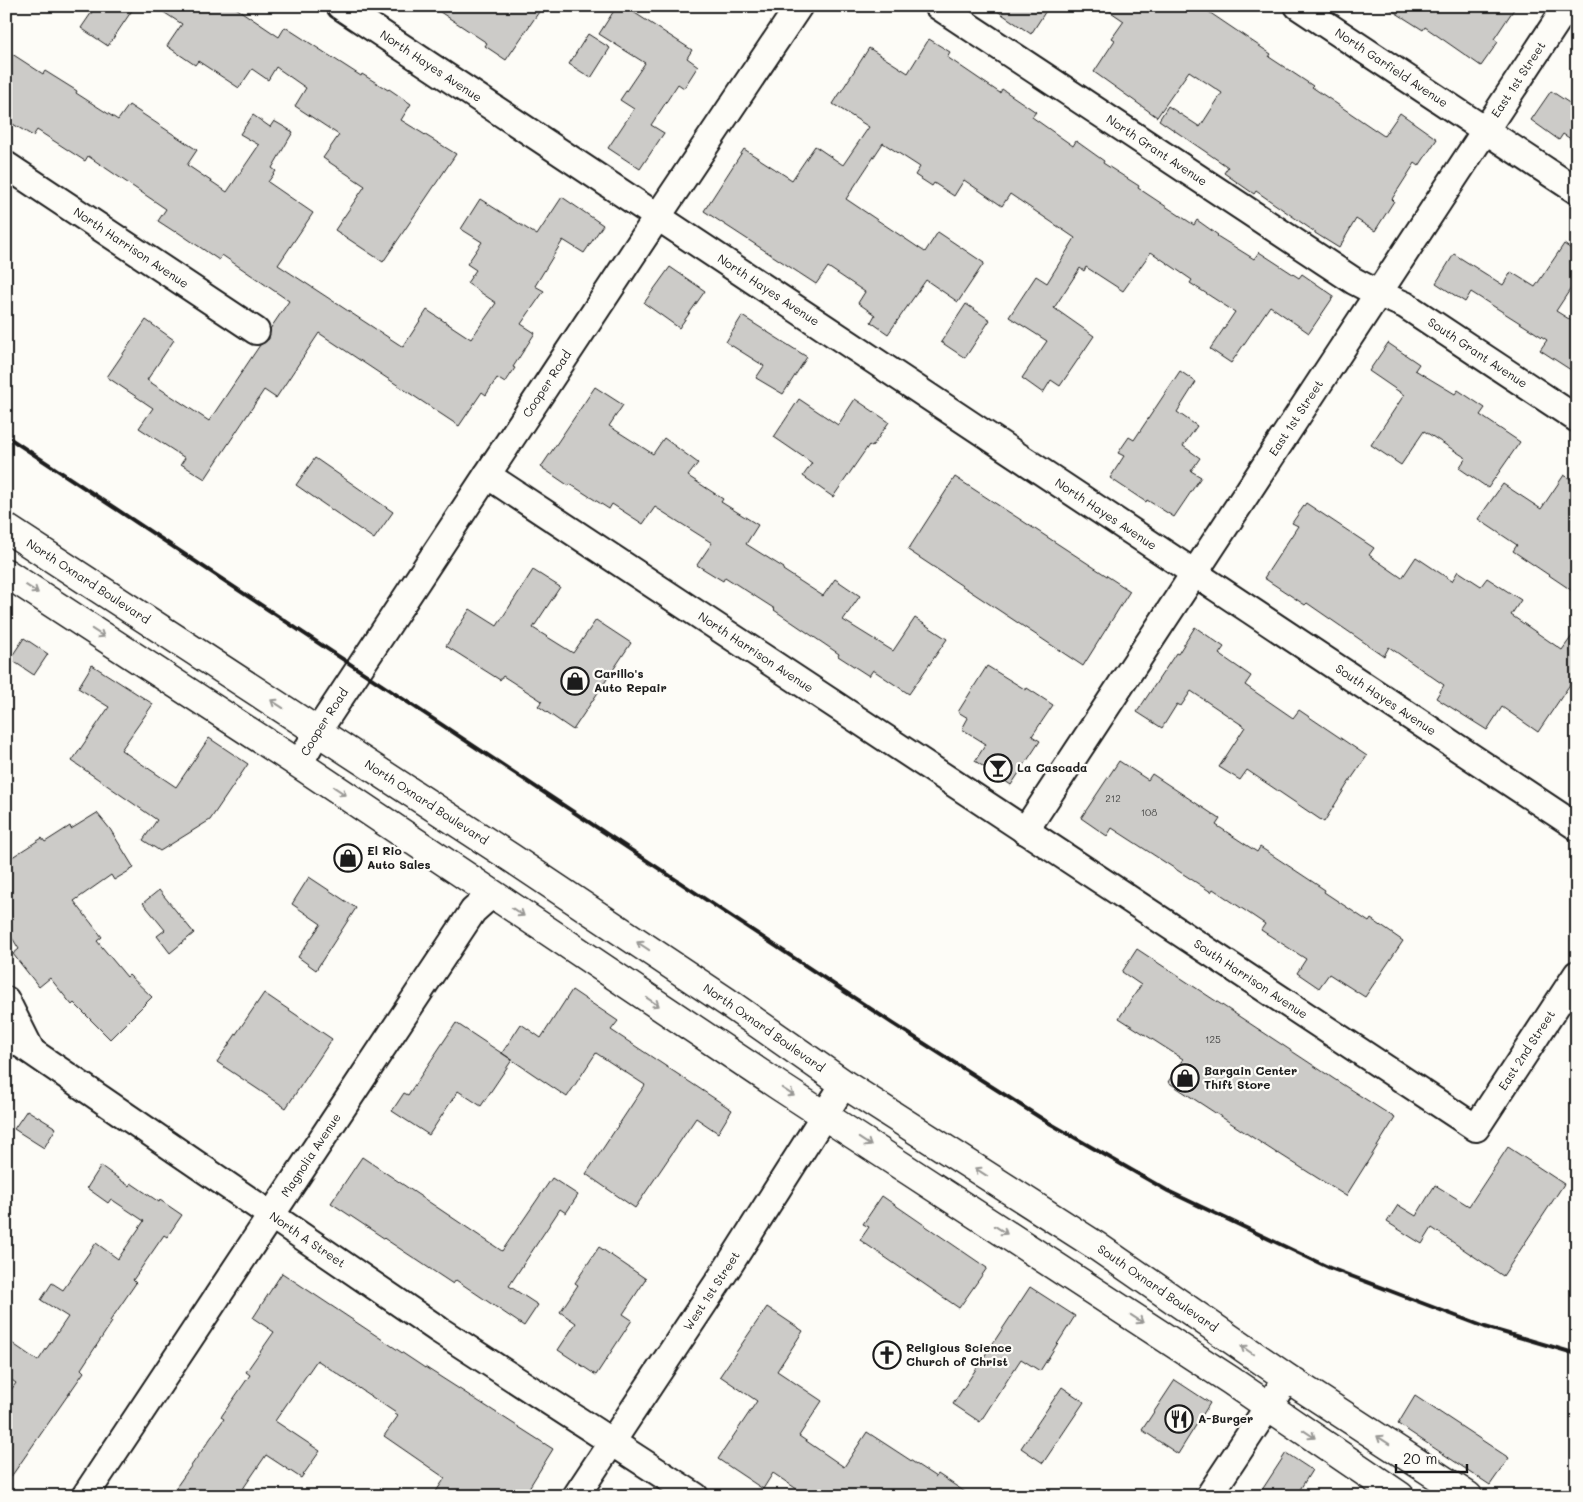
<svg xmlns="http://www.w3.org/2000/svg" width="1583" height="1502" viewBox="0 0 1583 1502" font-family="Mali,sans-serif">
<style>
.building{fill:#cccbc8;stroke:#1c1c1c}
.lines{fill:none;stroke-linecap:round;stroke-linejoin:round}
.minor-casing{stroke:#1c1c1c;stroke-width:30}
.major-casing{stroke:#1c1c1c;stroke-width:31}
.minor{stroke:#fdfcf7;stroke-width:26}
.major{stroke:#fdfcf7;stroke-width:28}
.rail{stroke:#1c1c1c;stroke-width:4}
.oneway{stroke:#989794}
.labels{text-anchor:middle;stroke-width:4.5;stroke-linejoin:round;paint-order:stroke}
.number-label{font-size:10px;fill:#484847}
.street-label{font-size:12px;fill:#1c1c1c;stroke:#fdfcf7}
.poi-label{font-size:12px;font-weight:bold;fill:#1c1c1c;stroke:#fdfcf7;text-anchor:start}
</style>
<rect width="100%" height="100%" fill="#fdfcf7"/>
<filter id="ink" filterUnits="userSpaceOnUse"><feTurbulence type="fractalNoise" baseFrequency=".02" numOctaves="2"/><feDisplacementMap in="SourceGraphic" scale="10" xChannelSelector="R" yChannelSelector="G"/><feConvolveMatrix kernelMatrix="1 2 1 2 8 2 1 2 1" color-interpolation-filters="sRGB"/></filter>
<g filter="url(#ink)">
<!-- building -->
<path class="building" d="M96 6H135L108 46 81 28Z
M154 6H233L279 37 285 27 361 76 362 74 388 90 389 89 411 104 401 120 456 154 383 262 335 230 365 186 323 158 339 135 295 106 306 88 276 67 268 80 252 69 239 88 198 61 195 65 167 46 182 24Z
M431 6H543L506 60 485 46 487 43Z
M617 6H624L692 50 687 58 698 66 684 88 678 84 651 125 664 133 640 169 608 148 634 109 620 100 645 63 599 34Z
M990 6H1049L1031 34Z
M1102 6H1200L1271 54 1269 57 1313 86 1312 87 1384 136 1400 113 1437 139 1419 166 1415 163 1392 199 1394 201 1375 231 1356 219 1339 248 1315 233V232L1256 191 1254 194 1224 173 1228 167 1159 120 1168 106 1200 127 1222 93 1189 71 1157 117 1094 72 1115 40 1112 38 1124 21Z
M1385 6H1516L1494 39 1498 42 1481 66 1425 27 1423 30Z
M588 34 610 48 591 78 569 64Z
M929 39 950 52 947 57 1000 93 1002 89 1036 112 1032 117 1073 146 1076 141 1104 161 1103 163 1139 186 1138 188 1194 225 1197 220 1218 235 1217 236 1254 259 1259 252 1299 278 1302 274 1334 296 1309 333 1270 306 1231 363 1210 349 1235 312 1190 283 1192 280 1151 252 1123 291 1086 267 1084 271 1080 268 1054 308 1094 336 1060 386 1051 380 1043 393 1022 378 1047 341 1009 317 1036 276 1047 283 1075 238 1010 194 1002 206 964 180 954 196 934 183 932 186 915 175 920 167 883 143 846 199 925 252 938 232 984 263 958 302 926 280 888 334 871 322 875 315 858 303 865 292 828 267 816 284 704 211 744 149 792 180 815 146 843 165 869 127 833 104 869 48 908 73Z
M6 50 43 74 45 71 77 91 76 93 118 120 129 105 197 150 187 165 227 192 259 145 240 134 253 115 270 127 274 121 293 132 272 168 276 171 268 182 313 213 278 265 403 347 427 310 471 339 496 303 467 283 476 270 467 264 482 242 461 229 480 199 537 235 562 197 603 225 584 253 563 240 535 286 544 291 521 324 535 333 513 367 515 368 505 383 497 378 486 395 482 392 459 426 319 333 276 398 264 390 205 479 181 464 185 458 139 428 153 408 107 377 146 320 174 340 147 380 209 421 260 345 269 339 270 329 289 301 222 255 219 260 176 231 175 232 158 221 166 209 88 156 85 161 37 130 33 136 6 120Z
M1551 91 1577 108V143L1563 134 1559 140 1531 120Z
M1564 244 1577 253V279L1556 311 1577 324V374L1540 350 1547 340 1471 292 1465 302 1436 283 1454 254 1503 285 1511 272 1535 287Z
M670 267 705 291 679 328 644 303Z
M966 304 990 320 965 358 941 342Z
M742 316 807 357 783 394 756 378 764 366 726 342Z
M1388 343 1419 364 1415 370 1455 394 1458 390 1485 408 1480 415 1520 442 1488 488 1459 468 1466 458 1424 431 1401 465 1371 445 1404 395 1369 371Z
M1180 371 1196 382 1177 412 1197 426 1183 446 1200 458 1191 471 1201 477 1174 517 1147 500 1146 502 1110 478 1124 456 1118 453 1129 437 1134 440Z
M595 387 623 405 609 426 653 454 664 438 698 463 688 476 723 499 721 502 758 525 746 544 784 568 783 570 823 596 835 579 860 596 843 620 893 651 915 618 947 639 909 694 873 670 869 676 838 656 839 654 774 610 775 609 725 577 723 581 697 565 712 543 655 507 643 524 612 504 609 509 570 484 569 486 541 467Z
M799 399 838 425 855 399 889 422 872 447 869 445 833 497 803 476 812 463 774 437Z
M315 458 393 512 374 539 296 485Z
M1564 475 1577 483V594L1513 551 1517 545 1478 519 1503 484 1541 509Z
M955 477 1130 591 1083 666 908 550Z
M1306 503 1374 548 1369 555 1402 578 1416 557 1452 581 1458 571 1481 586 1487 578 1521 600 1511 615 1562 650 1577 629V674L1538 732 1502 707 1487 730 1436 698 1444 685 1389 647 1384 656 1307 603 1305 605 1264 578 1298 526 1292 523Z
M533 570 560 587 533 628 573 653 596 620 631 643 573 730 538 706 542 701 503 676 500 680 446 646 470 609 497 626Z
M1195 627 1224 647 1219 654 1251 676 1245 685 1293 718 1299 710 1367 756 1347 785 1324 822 1247 770 1240 780 1219 767 1245 727 1191 691 1181 706 1177 704 1162 728 1137 712 1176 653 1178 654Z
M24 638 48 654 34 675 10 659Z
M92 665 153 704 121 750 176 787 209 738 248 764 210 820 160 851 143 840 157 820 72 761 109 707 78 688Z
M987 666 1026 690 1027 688 1053 705 1032 736 1040 741 1011 785 975 761 986 744 962 729 968 718 958 712Z
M1119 761 1148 780 1152 774 1220 819 1216 825 1257 852 1260 847 1325 890 1324 892 1369 922 1371 919 1403 941 1365 997 1329 974 1319 988 1297 973 1306 959 1261 930 1265 924 1213 889 1211 892 1112 828 1107 836 1081 818Z
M97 813 110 829 134 868 114 880 111 875 74 901 102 937 97 941 127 977 129 975 152 997 110 1039 74 1003 72 1005 50 978 39 987 13 954 19 949 6 928V861L42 838 45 842 70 826 71 829Z
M309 877 356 908 316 970 298 957 321 924 292 904Z
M159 890 194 933 170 953 157 936 165 930 143 903Z
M1137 949 1334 1079 1395 1118 1346 1196 1278 1153V1154L1168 1082 1183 1059 1119 1018 1141 985 1122 972Z
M572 990 618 1021 611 1030 732 1110 718 1133 696 1118 635 1208 586 1174 645 1085 596 1053 567 1097 502 1053 521 1024 541 1038Z
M264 993 332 1039 286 1108 217 1062Z
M456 1023 512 1060 481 1106 458 1091 429 1135 392 1111 404 1093 408 1095Z
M27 1110 56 1128 44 1148 14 1129Z
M1508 1147 1564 1184 1503 1276 1432 1228 1422 1244 1387 1222 1398 1205 1416 1216 1435 1185 1469 1206Z
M362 1157 502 1251 552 1178 578 1195 566 1213 560 1209 509 1286 538 1305 524 1326 456 1280 453 1284 331 1203Z
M101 1166 129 1186 131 1183 159 1202 160 1200 182 1215 167 1237 164 1235 133 1280 136 1283 110 1321 112 1322 81 1369 84 1372 6 1484V1397L16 1383 6 1376V1339L38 1361 68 1317 41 1300 52 1283 63 1290 96 1243 118 1259 144 1221 111 1199 108 1203 87 1188Z
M882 1196 987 1268 959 1308 860 1240 869 1227 863 1224Z
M599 1247 646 1279 623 1314 632 1320 596 1375 558 1350 576 1323 560 1312 578 1285 575 1283Z
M282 1273 425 1368V1367L553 1449 524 1496H433L445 1478 384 1436 398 1416 395 1414 396 1413 317 1360 275 1421 320 1451 301 1478 266 1455 238 1496H170L224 1419 221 1417 250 1375 246 1372 274 1332 253 1318Z
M1030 1287 1075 1316 1040 1371 1021 1359 980 1422 953 1404Z
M767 1307 803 1331 777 1371 822 1401 799 1436 844 1467 867 1432 936 1477 938 1474 971 1496H807L773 1473 763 1489 718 1459 757 1401 720 1376Z
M1175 1380 1210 1403 1178 1454 1142 1430Z
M1062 1387 1084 1402 1043 1463 1021 1448Z
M1415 1396 1509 1458 1490 1485 1398 1424Z
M1286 1453 1312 1470 1296 1496H1258Z"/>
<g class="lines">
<!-- minor casing -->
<g class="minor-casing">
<g id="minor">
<path id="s1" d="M340 6 1577 827"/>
<path id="s2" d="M938 6 1354 281 1377 293 1405 305 1577 419"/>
<path id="s3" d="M1298 6 1577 191"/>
<path id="s4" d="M6 165 256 331"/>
<path id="s5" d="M487 475 1476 1128 1577 974"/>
<path id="s6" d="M299 764 318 731 658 216 799 6"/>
<path id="s7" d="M1025 831 1567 6"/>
<path d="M6 1000 31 1050"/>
<path id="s8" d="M6 1034 439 1330 695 1496"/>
<path id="s9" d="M85 1496 473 911 483 902 493 895"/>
<path id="s10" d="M576 1496 728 1267 844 1084"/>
<path d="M1209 1496 1287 1378"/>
</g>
</g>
<!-- major casing -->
<g class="major-casing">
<g id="major">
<path id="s11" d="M6 528 510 857 727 1002 844 1084 1095 1245 1287 1378 1468 1496"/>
<path d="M6 573 299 764 779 1086 1230 1380 1400 1496"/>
</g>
</g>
<!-- minor -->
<use href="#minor" class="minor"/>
<!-- major -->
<use href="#major" class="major"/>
<!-- rail -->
<path class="rail" d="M6 436 892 1023 1044 1120 1168 1191 1330 1268 1485 1327 1577 1354"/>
</g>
<!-- one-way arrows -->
<defs><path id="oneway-shaft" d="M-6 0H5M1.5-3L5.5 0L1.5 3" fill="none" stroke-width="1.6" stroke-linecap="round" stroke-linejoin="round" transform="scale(1.25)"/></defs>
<g class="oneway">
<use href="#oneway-shaft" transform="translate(32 589) rotate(33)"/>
<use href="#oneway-shaft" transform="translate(98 633) rotate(33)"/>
<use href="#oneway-shaft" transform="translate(277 704) rotate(-147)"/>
<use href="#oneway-shaft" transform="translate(340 791) rotate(34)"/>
<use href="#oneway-shaft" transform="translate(518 912) rotate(34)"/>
<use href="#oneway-shaft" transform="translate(643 946) rotate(-146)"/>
<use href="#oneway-shaft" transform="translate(653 1002) rotate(34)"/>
<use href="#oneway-shaft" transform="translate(788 1092) rotate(33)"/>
<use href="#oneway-shaft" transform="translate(865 1142) rotate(33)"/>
<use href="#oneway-shaft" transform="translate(981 1172) rotate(-147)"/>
<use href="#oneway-shaft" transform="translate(1001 1230) rotate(33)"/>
<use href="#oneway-shaft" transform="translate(1137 1319) rotate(33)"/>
<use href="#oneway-shaft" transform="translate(1247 1350) rotate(-145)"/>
<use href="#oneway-shaft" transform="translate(1309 1434) rotate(34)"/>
<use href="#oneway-shaft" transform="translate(1383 1440) rotate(-147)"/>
</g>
</g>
<!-- icons -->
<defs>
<g id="shop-ring" transform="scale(1.4375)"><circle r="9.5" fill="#fdfcf7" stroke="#1c1c1c" stroke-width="1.5"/><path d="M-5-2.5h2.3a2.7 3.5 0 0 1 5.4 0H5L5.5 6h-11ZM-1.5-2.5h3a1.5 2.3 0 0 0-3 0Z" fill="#1c1c1c"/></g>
<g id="bar-ring" transform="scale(1.4375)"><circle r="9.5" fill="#fdfcf7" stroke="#1c1c1c" stroke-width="1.5"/><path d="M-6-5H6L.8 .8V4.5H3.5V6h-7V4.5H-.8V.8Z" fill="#1c1c1c"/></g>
<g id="church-ring" transform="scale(1.4375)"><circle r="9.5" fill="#fdfcf7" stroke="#1c1c1c" stroke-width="1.5"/><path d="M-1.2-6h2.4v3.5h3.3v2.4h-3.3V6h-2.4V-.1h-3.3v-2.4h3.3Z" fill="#1c1c1c"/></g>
<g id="restaurant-ring" transform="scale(1.4375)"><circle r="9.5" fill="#fdfcf7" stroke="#1c1c1c" stroke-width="1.5"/><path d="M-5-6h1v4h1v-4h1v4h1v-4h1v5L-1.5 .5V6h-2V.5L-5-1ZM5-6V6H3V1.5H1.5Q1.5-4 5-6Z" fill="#1c1c1c"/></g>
</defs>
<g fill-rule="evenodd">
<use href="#shop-ring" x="575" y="681"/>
<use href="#bar-ring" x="998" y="768"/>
<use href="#shop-ring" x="348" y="858"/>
<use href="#shop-ring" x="1185" y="1078"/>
<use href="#church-ring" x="887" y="1355"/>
<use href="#restaurant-ring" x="1179" y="1419"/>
</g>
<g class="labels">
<!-- number labels -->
<g class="number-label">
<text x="1113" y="802">212</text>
<text x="1149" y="816">108</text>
<text x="1213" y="1043">125</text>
</g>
<!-- street labels -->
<g class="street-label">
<text dy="4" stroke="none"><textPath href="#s1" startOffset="109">North Hayes Avenue</textPath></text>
<text dy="4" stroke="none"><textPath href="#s3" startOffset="112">North Garfield Avenue</textPath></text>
<text dy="4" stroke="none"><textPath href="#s7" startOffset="899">East 1st Street</textPath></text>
<text dy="4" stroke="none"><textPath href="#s2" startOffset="262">North Grant Avenue</textPath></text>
<text dy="4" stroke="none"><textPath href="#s4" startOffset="150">North Harrison Avenue</textPath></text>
<text dy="4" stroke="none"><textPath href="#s1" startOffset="514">North Hayes Avenue</textPath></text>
<text dy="4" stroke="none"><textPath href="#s2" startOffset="642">South Grant Avenue</textPath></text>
<text dy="4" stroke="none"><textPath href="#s6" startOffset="454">Cooper Road</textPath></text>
<text dy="4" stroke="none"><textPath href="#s7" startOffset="494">East 1st Street</textPath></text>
<text dy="4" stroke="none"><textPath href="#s1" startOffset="919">North Hayes Avenue</textPath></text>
<text dy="4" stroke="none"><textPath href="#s11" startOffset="98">North Oxnard Boulevard</textPath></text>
<text dy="4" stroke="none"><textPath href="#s5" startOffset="322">North Harrison Avenue</textPath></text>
<text dy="4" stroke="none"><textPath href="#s1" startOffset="1255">South Hayes Avenue</textPath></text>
<text dy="4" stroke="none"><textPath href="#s6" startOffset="49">Cooper Road</textPath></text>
<text dy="4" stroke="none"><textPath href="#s11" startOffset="502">North Oxnard Boulevard</textPath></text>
<text dy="4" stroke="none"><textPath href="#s5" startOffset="915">South Harrison Avenue</textPath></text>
<text dy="4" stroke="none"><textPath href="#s11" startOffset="908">North Oxnard Boulevard</textPath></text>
<text dy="4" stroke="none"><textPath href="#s5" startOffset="1278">East 2nd Street</textPath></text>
<text dy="4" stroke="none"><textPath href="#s9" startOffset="409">Magnolia Avenue</textPath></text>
<text dy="4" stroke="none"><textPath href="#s8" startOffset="365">North A Street</textPath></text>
<text dy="4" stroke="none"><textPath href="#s11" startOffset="1380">South Oxnard Boulevard</textPath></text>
<text dy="4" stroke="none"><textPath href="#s10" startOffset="246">West 1st Street</textPath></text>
</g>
<!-- poi labels -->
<g class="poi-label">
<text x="594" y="678">Carillo's<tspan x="594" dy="14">Auto Repair</tspan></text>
<text x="1017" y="772">La Cascada</text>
<text x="367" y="855">El Rio<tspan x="367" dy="14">Auto Sales</tspan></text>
<text x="1204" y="1075">Bargain Center<tspan x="1204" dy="14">Thift Store</tspan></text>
<text x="906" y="1352">Religious Science<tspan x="906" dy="14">Church of Christ</tspan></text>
<text x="1198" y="1423">A-Burger</text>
</g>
</g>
<!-- margin -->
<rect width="1583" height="1502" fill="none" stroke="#fdfcf7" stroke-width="25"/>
<rect x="12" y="12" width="1558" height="1477" fill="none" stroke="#1c1c1c" stroke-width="2" filter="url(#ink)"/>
<!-- scale -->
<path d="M1396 1464v8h71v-8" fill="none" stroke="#1c1c1c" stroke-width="2.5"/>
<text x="1403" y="1464" font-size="15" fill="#1c1c1c" stroke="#fdfcf7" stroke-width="4" paint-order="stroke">20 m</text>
</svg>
